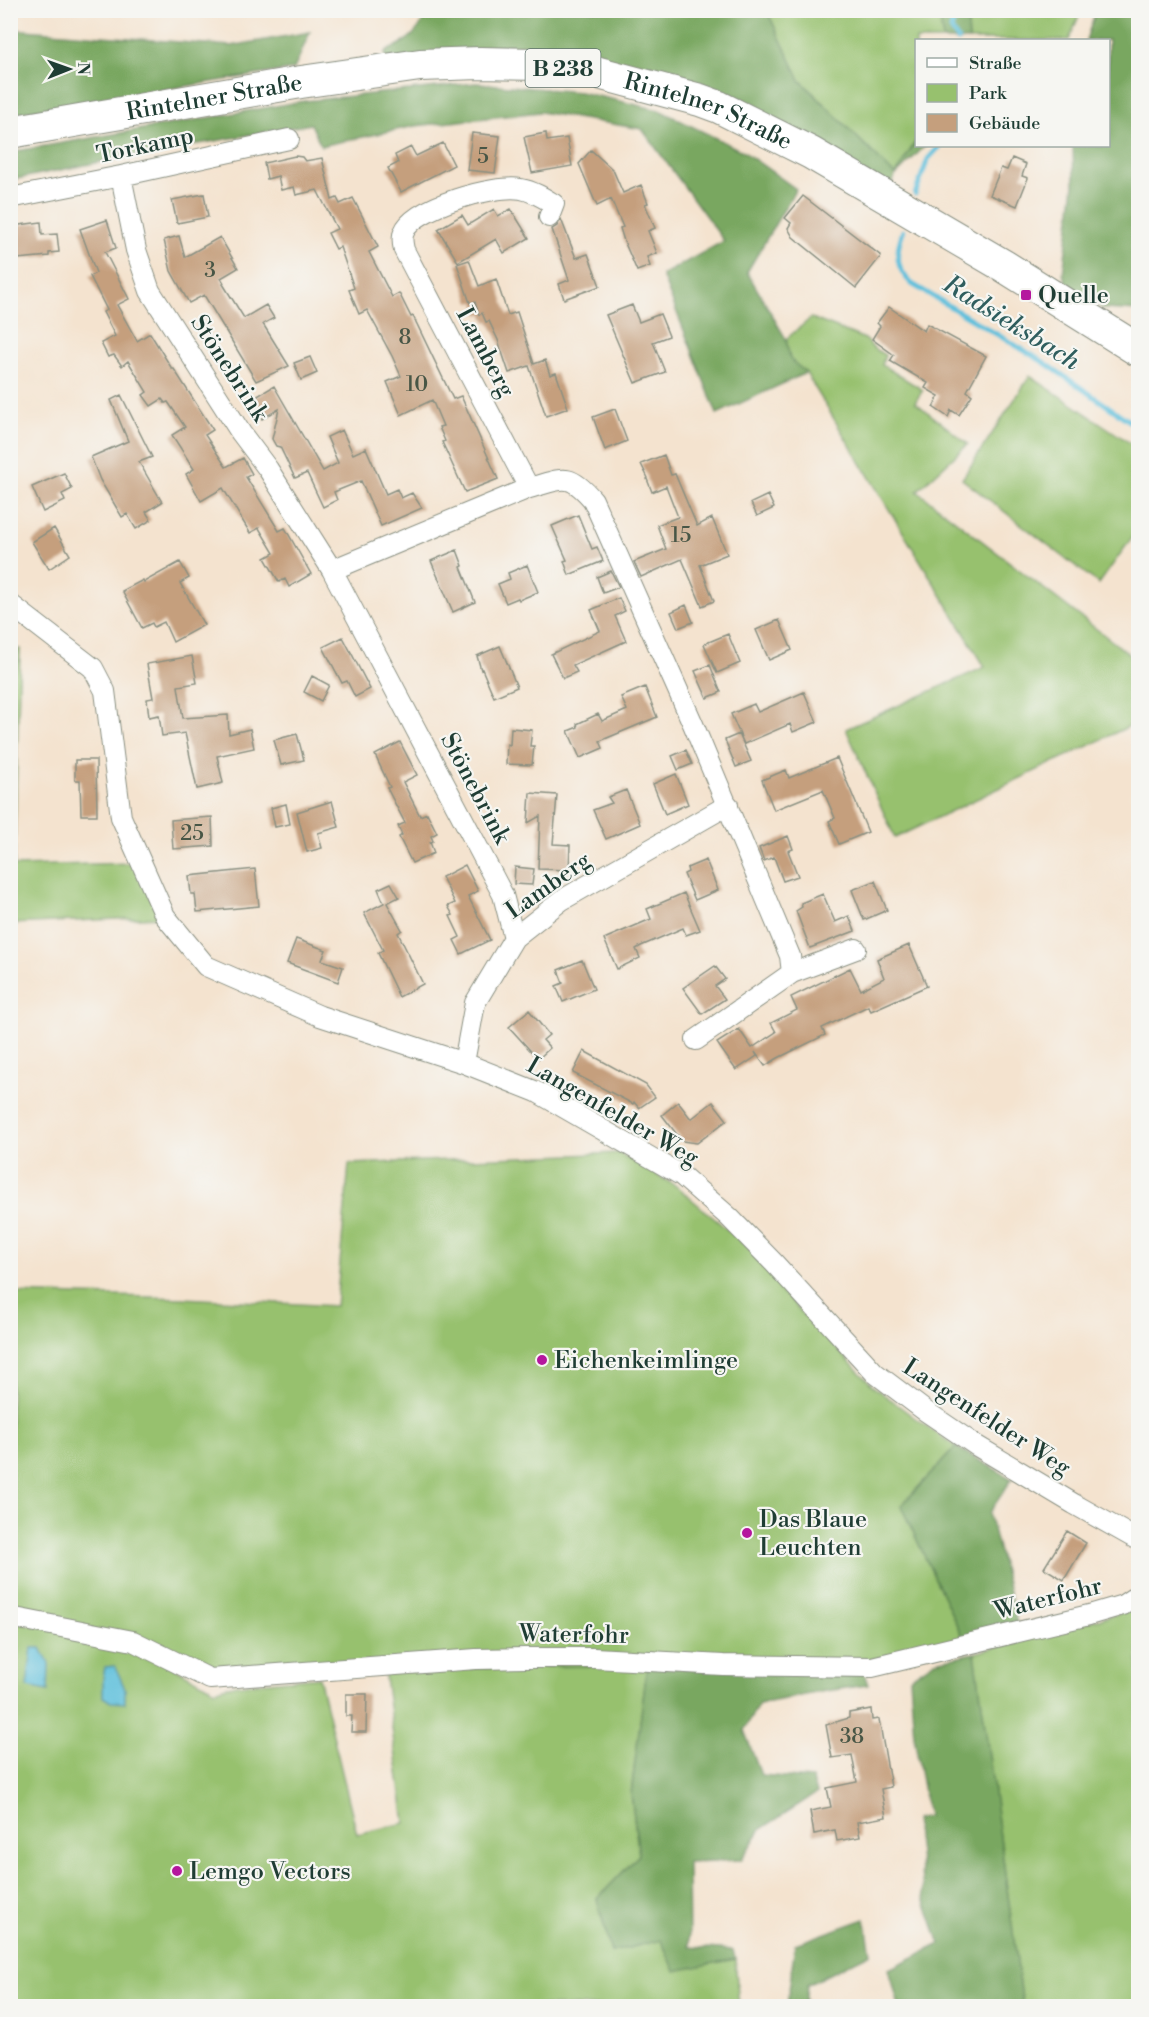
<svg xmlns="http://www.w3.org/2000/svg" width="1149" height="2017" viewBox="0 0 1149 2017" font-family="'Libre Bodoni',serif">
<style>
.green{fill:#97c16e;stroke:#5b7f51;stroke-width:1.5}
.forest{fill:#79a761;stroke:#4c724a;stroke-width:1.5}
.water{fill:#5ec0dc;stroke:#3e7e88;stroke-width:1.5}
.lines{fill:none;stroke-linecap:round;stroke-linejoin:round}
.stream{stroke:#5ec0dc;stroke-width:5}
.building{fill:#c59f7d}
.street-casing{stroke:#8a9082;stroke-width:22}
.primary-casing{stroke:#8a9082;stroke-width:34}
.street{stroke:#fff;stroke-width:20}
.primary{stroke:#fff;stroke-width:32}
.poi-dot{fill:#b5179e;stroke:#f6f6f2;stroke-width:2}
.labels{text-anchor:middle;stroke-width:4.5;stroke-linejoin:round;paint-order:stroke}
.number-label{font-size:21px;fill:#485646}
.shield{fill:#f6f6f2;stroke:#60746d;stroke-width:1.5}
.shield-label{font-size:22px;font-weight:bold;fill:#1f3d34}
.street-label{font-size:24px;fill:#1f3d34;stroke:#f6f6f2}
.poi-label{font-size:24px;fill:#1f3d34;stroke:#f6f6f2;text-anchor:start}
.water-label{font-size:26px;font-style:italic;fill:#2f5e5e;stroke:#f6f6f2}
</style>
<rect width="100%" height="100%" fill="#f6f6f2"/>
<filter id="ink" filterUnits="userSpaceOnUse"><feTurbulence type="fractalNoise" baseFrequency=".0167" numOctaves="2"/><feDisplacementMap in="SourceGraphic" scale="12" xChannelSelector="R" yChannelSelector="G"/><feConvolveMatrix kernelMatrix="1 2 1 2 8 2 1 2 1" color-interpolation-filters="sRGB"/></filter>
<filter id="wash" filterUnits="userSpaceOnUse"><feTurbulence type="fractalNoise" baseFrequency=".008" numOctaves="4" result="noise"/><feDisplacementMap in="SourceGraphic" scale="24" xChannelSelector="R" yChannelSelector="G"/><feGaussianBlur stdDeviation="1.35" result="paint"/><feColorMatrix in="noise" values="0 0 0 0 0 0 0 0 0 0 0 0 0 0 0 0 0 1.4 0 .05"/><feComposite in="paint" operator="in"/></filter>
<g filter="url(#wash)">
<rect width="100%" height="100%" fill="#f4e3cf"/>
<!-- green -->
<path class="green" d="M767 11H939L943 40H916V141L895 176 800 80Z
M967 11H1081L1069 40H969Z
M811 318 865 339 873 348 885 355 882 365 923 390 915 402 968 444 917 491 1138 661V722L895 838 846 729 985 667 806 373 790 360 786 339Z
M1030 376 1133 445 1138 451V529L1099 584 962 479Z
M20 649 14 866 135 863 160 917 11 924 10 651Z
M619 1153 676 1186 748 1247 795 1306 874 1387 915 1418 956 1447 901 1506 963 1638 862 1662 202 1672 11 1614V1293L182 1298 336 1306 349 1164Z
M1138 1608V2006H1023L975 1653Z
M10 1621 97 1637 162 1661 215 1690 227 1686 319 1677 357 1834 405 1823 384 1670 467 1664 647 1667 631 1794 639 1855 597 1899 611 1952 661 1940 675 1971 735 1959 739 2006H11Z"/>
<!-- forest -->
<path class="forest" d="M522 10 767 11 800 80 895 175 916 141V146H925L895 176 891 187 688 82 385 58V52C410 40 416 35 429 11Z
M1096 10 1138 11V311L1104 309 1067 284 1063 274 1074 185 1073 146H1108V40H1086Z
M939 11H967L969 40H943Z
M11 29 231 46 310 32 294 69 11 114Z
M476 83 580 92 659 110 744 152 796 189 747 272 786 339 790 359 806 373 717 414 662 275 724 241 642 129 540 112 415 126 321 146 311 124 120 158 11 180V152L304 101Z
M956 1447 1012 1479 989 1513 1017 1623 963 1638 901 1506Z
M975 1653 1023 2006H899L889 1969 940 1944 924 1898 915 1819 928 1816 914 1736 910 1678 935 1661Z
M647 1667 864 1673 868 1685 826 1691 759 1704 744 1730 761 1775 812 1779 817 1793 761 1829 741 1860 688 1862 689 1947 733 1950 735 1959 675 1971 661 1940 611 1952 597 1899 639 1855 631 1794Z
M865 1919 871 1953 807 1985 805 2006H787L795 1944Z"/>
<!-- water -->
<path class="water" d="M32 1648H41L49 1664 48 1691 27 1687Z
M115 1666 125 1689V1703L111 1702 103 1697V1678L105 1667Z"/>
<g class="lines">
<!-- stream -->
<path class="stream" d="M957 10 951 29 958 40
M915 194 928 159 940 146
M903 231C895 253 895 268 912 284L1042 361 1138 427"/>
</g>
<g id="blocks">
<!-- building -->
<path class="building" d="M472 133 500 136 495 173 467 170Z
M546 133 547 141 567 138 572 166 532 173 524 137Z
M443 143 454 165 401 192 388 168 398 163 395 155 411 147 416 156Z
M591 150 613 170 623 193 641 185 648 203 645 204 655 228 648 231 657 253 647 257 650 266 637 271 624 241 620 228 623 227 611 199 597 206 579 164Z
M295 156 302 157 305 161 322 158 332 200 337 198 340 204 353 198 378 247 369 252 392 297 399 293 411 317 413 316 453 399 461 396 498 479 465 492 442 442 445 441 439 427 443 426 432 400 401 415 387 382 401 376 392 356 367 310 359 314 349 290 354 288 340 247 336 249 328 233 337 229 317 190 296 195 294 187 281 190 278 176 267 179 264 163Z
M1012 158 1026 164 1022 176 1028 178 1017 206 990 195 1001 168 1007 170Z
M204 194 208 217 177 223 172 200Z
M803 196 881 256 856 288 793 237 788 228 791 223 785 218Z
M494 209 498 216 511 209 529 238 504 253 496 239 458 262 438 229 462 215 468 225Z
M561 219 576 258 588 254 600 286 564 299 559 284 569 280 552 229 557 226Z
M107 220 116 248 105 252 129 299 117 305 137 341 150 333 172 369H174L213 430 205 435 226 467 243 458 252 474 246 477 279 531 285 528 311 574 289 587 285 579 279 582 265 558 274 553 259 528 250 533 223 488 201 501 186 474 194 469 172 435 185 427 168 402 165 403 162 399 151 406 143 395 147 392 128 361 122 366 114 355 108 357 101 343 115 336 103 312 107 310 90 276 96 273 80 229Z
M41 222 42 235 57 234 59 252 49 253V256L17 259 12 226Z
M179 236 185 257 220 237 238 268 221 278 224 283 223 284 244 318 266 305 274 318 263 324 289 366 256 381 204 295 189 303 171 271 164 240Z
M469 260 479 286 496 279 508 315 517 312 534 364 545 360 550 375 556 373 568 408 546 416 529 366 509 373 498 340 489 321 486 322 482 313 479 315 475 302 470 303 457 264Z
M632 305 639 322 660 314 669 336 653 342 665 372 635 383 606 315Z
M889 307 924 331 927 324 986 356 967 391 972 395 959 415 951 410 948 417 933 407 939 396 925 388 928 383 890 361 894 355 872 339 880 326 877 323Z
M310 357 317 373 301 380 294 363Z
M274 386 323 471 338 463 327 437 342 430 353 454 366 448 386 494 397 489 401 498 412 493 422 508 381 526 361 481 334 492 337 500 323 507 307 473 295 478 280 447 276 446 272 439 279 409 262 419 251 400Z
M121 395 152 457 139 462 162 502 146 512 151 520 136 529 127 514 122 517 100 480 91 457 128 441 111 400Z
M615 409 627 441 605 450 593 417Z
M664 455 671 475 675 474 697 526 712 518 727 554 700 565 714 601 702 606 682 559 641 577 634 562 666 549 657 525 678 517 666 486 652 492 647 479 648 478 641 464Z
M64 473 72 489 62 494 65 501 43 512 32 487Z
M768 495 774 508 757 516 751 503Z
M578 515 592 549 597 547 603 561 569 575 564 561 567 560 552 526Z
M54 528 70 555 49 569 32 542Z
M457 550 463 566 461 567 475 602 453 612 431 561Z
M180 562 189 578 180 583 204 625 173 642 164 622 154 627 152 623 142 628 122 591 143 580 144 582Z
M527 565 538 592 519 600 518 598 506 603 498 584 510 579 508 573Z
M611 571 619 587 603 593 597 577Z
M619 598 625 611 615 616 626 641 573 665 577 672 563 678 551 654 600 631 591 610Z
M686 605 693 622 678 628 671 612Z
M779 620 792 650 769 660 756 630Z
M728 634 740 663 717 673 704 644Z
M343 637 370 689 355 697 347 681 342 683 323 647Z
M500 646 517 687 494 697 482 669 481 670 477 656Z
M192 656 197 683 178 686 183 718 228 715 229 734 250 729 254 748 217 756 223 783 197 789 185 733 162 736 159 715 149 717 147 699 153 698 147 664Z
M710 665 721 692 707 698 695 671Z
M312 676 329 685 321 701 304 692Z
M645 687 657 717 600 741 603 748 580 758 568 731 578 727 577 724 598 714 602 721 627 710 621 697Z
M804 692 817 722 793 732 790 724 744 744 731 714 754 704 758 712Z
M511 728 532 730 530 746H534L532 765 506 764 507 744 510 745Z
M297 734 304 760 281 765 274 740Z
M739 734 751 761 736 767 725 740Z
M400 742 417 775 403 782 420 816 427 813 437 833 431 836 433 841 430 842 434 853 412 863 399 837 402 835 398 826 405 823 387 788 390 787 375 755Z
M686 750 692 764 678 770 672 756Z
M837 758 868 832 839 844 829 821 835 818 823 790 774 810 762 780 786 770 789 778Z
M75 760H96L97 815H81L80 780H75Z
M676 774 688 804 665 814 653 784Z
M626 790 640 824 606 839 593 810 612 803 608 797Z
M530 793 557 795 553 844 570 845 569 870 538 869 540 816 528 823Z
M332 801 339 827 318 833 322 848 307 852 297 812Z
M286 804 290 824 275 827 271 808Z
M212 817 213 846 173 849 171 820Z
M788 836 793 849 788 851 798 876 783 881 774 857 764 861 759 848Z
M706 860 718 890 695 900 684 874 688 872 687 868Z
M465 865 478 891 468 896 490 940 461 954 454 940 460 937 450 916 453 915 448 906 455 903 442 877Z
M515 867 534 869 532 885 514 884Z
M255 869 259 906 197 912 195 894H191L189 876Z
M875 881 887 910 864 920 852 890Z
M391 883 399 897 387 903 402 930 398 933 423 984 399 997 378 953 383 950 364 913 384 903 378 889Z
M684 893 700 930 686 935 683 928 641 946 636 949 640 958 617 969 604 939 651 919 647 909Z
M823 894 835 922 849 916 855 931 810 948 796 911 802 907 801 903Z
M296 939 326 950 322 960 343 967 338 982 287 963Z
M909 945 927 986 871 1011 868 1006 822 1028 825 1035 778 1058 765 1066 755 1052 757 1056 736 1070 717 1043 739 1029 752 1048 776 1032 771 1023 797 1010 791 997 850 968 861 990 884 978 877 959Z
M582 960 594 989 563 1002 556 986 563 983 558 970Z
M715 966 725 979 715 986 725 999 702 1014 683 988Z
M529 1010 549 1035 543 1040 550 1048 538 1059 509 1027Z
M584 1051 646 1085 655 1097 639 1108 634 1102 633 1104 573 1073Z
M678 1102 691 1119 713 1102 727 1120 697 1143 682 1141 662 1115Z
M1067 1531 1086 1543 1064 1580 1044 1568Z
M346 1694H367L366 1732H351L352 1716H346Z
M871 1709 872 1720 879 1719 891 1787 881 1789 886 1817 857 1822 860 1837 837 1841 835 1830 814 1834 810 1811 831 1807 827 1788 857 1782 852 1755 832 1758 826 1725 849 1718V1713Z"/>
</g>
</g>
<g filter="url(#ink)">
<use href="#blocks" fill-opacity="0" stroke="#8a9082" stroke-width="1.5"/>
<g class="lines">
<!-- street casing -->
<g class="street-casing">
<path id="street" d="M121 176 136 250 150 291 241 433 268 469 332 570 503 895 514 938
M10 198 121 176 289 139
M529 488 404 250C403 245 401 238 404 232 414 207 494 184 521 189 533 191 544 198 554 204L549 217
M332 570 529 488C563 479 568 471 593 500L693 724 790 956 792 973
M10 604 93 668 105 691 121 817 165 916 206 966 320 1016 464 1063 537 1092 681 1175 729 1217 774 1263 875 1373 924 1410 977 1446 1074 1504 1138 1540
M696 1040 792 973 856 949
M464 1063 475 1003 514 938 562 900 728 805
M10 1617 133 1641 210 1679 476 1659 525 1658H594L723 1665 872 1667 1089 1615 1123 1605 1138 1595"/>
</g>
<!-- primary casing -->
<g class="primary-casing">
<g id="primary">
<path id="s1" d="M10 132 301 82 420 65 480 63 538 64 595 72 700 100 719 107 811 153 1004 266 1138 350"/>
</g>
</g>
<!-- street -->
<use href="#street" class="street"/>
<!-- primary -->
<use href="#primary" class="primary"/>
</g>
</g>
<!-- markers -->
<g class="poi-dot">
<rect x="1020" y="289" width="12" height="12" rx="3"/>
<circle cx="542" cy="1360" r="6"/>
<circle cx="747" cy="1533" r="6"/>
<circle cx="177" cy="1871" r="6"/>
</g>
<g class="labels">
<!-- number labels -->
<g class="number-label">
<text x="483" y="163">5</text>
<text x="210" y="277">3</text>
<text x="405" y="344">8</text>
<text x="417" y="391">10</text>
<text x="681" y="542">15</text>
<text x="192" y="840">25</text>
<text x="852" y="1743">38</text>
</g>
<!-- shield labels -->
<rect class="shield" x="525.5" y="49" width="75" height="38" rx="4.5"/>
<g class="shield-label">
<text x="563" y="76">B 238</text>
</g>
<!-- street labels -->
<g class="street-label">
<text dy="8" stroke="none"><textPath href="#s1" startOffset="207">Rintelner Straße</textPath></text>
<text dy="8" stroke="none"><textPath href="#s1" startOffset="711">Rintelner Straße</textPath></text>
<text transform="translate(145 145) rotate(-12)" y="8">Torkamp</text>
<text transform="translate(486 352) rotate(62)" y="8">Lamberg</text>
<text transform="translate(230 368) rotate(57)" y="8">Stönebrink</text>
<text transform="translate(476 788) rotate(62)" y="8">Stönebrink</text>
<text transform="translate(548 885) rotate(-35)" y="8">Lamberg</text>
<text transform="translate(613 1111) rotate(30)" y="8">Langenfelder Weg</text>
<text transform="translate(987 1417) rotate(33)" y="8">Langenfelder Weg</text>
<text transform="translate(1048 1598) rotate(-14)" y="8">Waterfohr</text>
<text transform="translate(574 1634) rotate(1)" y="8">Waterfohr</text>
</g>
<!-- poi labels -->
<g class="poi-label">
<text x="1038" y="303">Quelle</text>
<text x="554" y="1368">Eichenkeimlinge</text>
<text x="759" y="1527">Das Blaue<tspan x="759" dy="28">Leuchten</tspan></text>
<text x="189" y="1879">Lemgo Vectors</text>
</g>
<!-- water labels -->
<g class="water-label">
<text transform="translate(1012 322) rotate(32)" y="9">Radsieksbach</text>
</g>
</g>
<!-- margin -->
<rect width="1149" height="2017" fill="none" stroke="#f6f6f2" stroke-width="36"/>
<!-- legend -->
<rect x="915" y="39" width="195" height="108" fill="#f6f6f2" stroke="#a0aca6" stroke-width="1.5"/>
<rect x="927" y="58" width="30" height="9" fill="#ffffff" stroke="#a0aca6" stroke-width="1.5"/>
<text x="969" y="69" font-size="18" fill="#1f3d34">Straße</text>
<rect x="927" y="84" width="30" height="18" fill="#97c16e" stroke="#a0aca6" stroke-width="1.5"/>
<text x="969" y="99" font-size="18" fill="#1f3d34">Park</text>
<rect x="927" y="114" width="30" height="18" fill="#c59f7d" stroke="#a0aca6" stroke-width="1.5"/>
<text x="969" y="129" font-size="18" fill="#1f3d34">Gebäude</text>
<!-- north arrow -->
<g transform="translate(69 69) rotate(89)" stroke="#f6f6f2" stroke-width="4.5" paint-order="stroke">
<path d="M0-4.5L10 22L0 15L-10 22Z" fill="#1f3d34"/>
<text y="-9" font-size="16" font-weight="bold" text-anchor="middle" fill="#1f3d34">N</text>
</g>
</svg>
